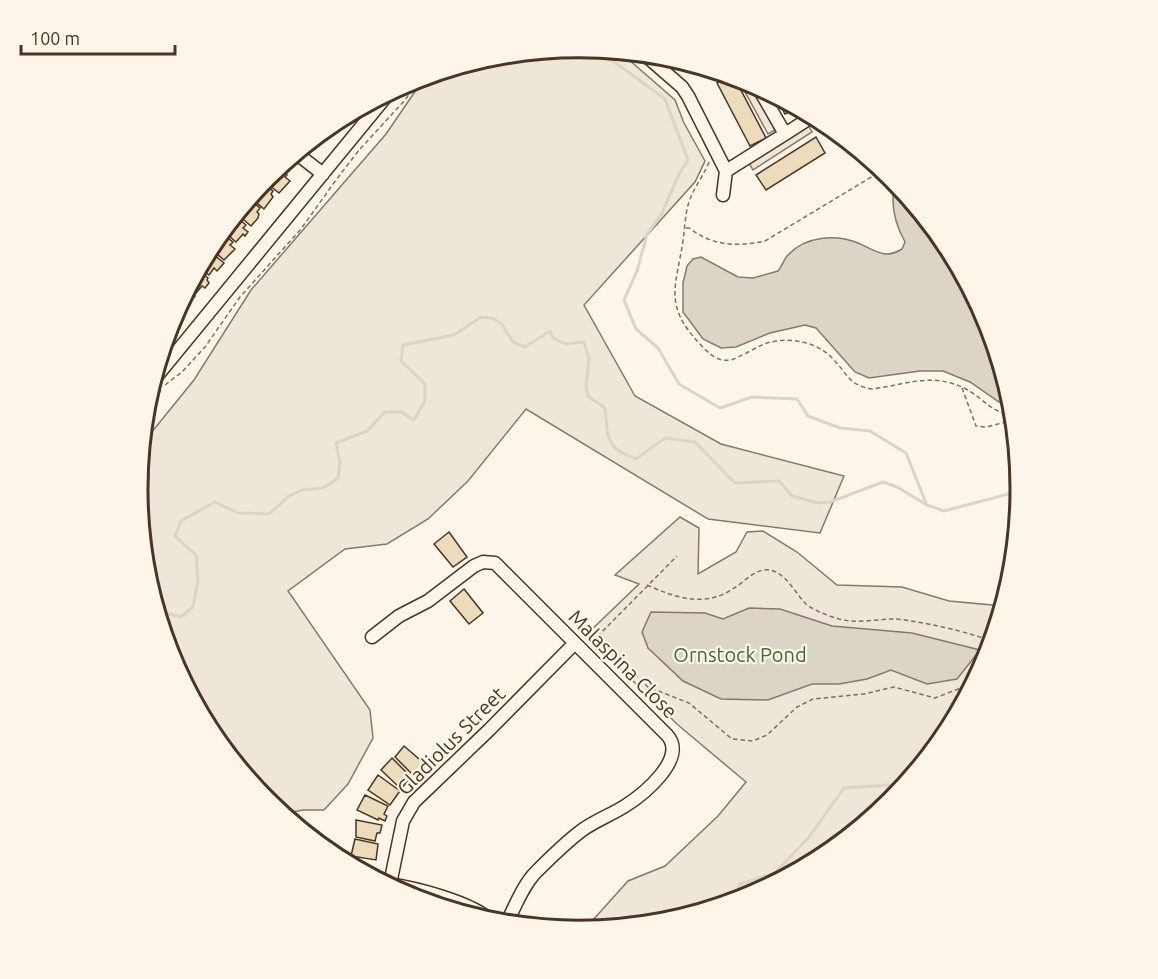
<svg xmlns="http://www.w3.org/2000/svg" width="1158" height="979" viewBox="0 0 1158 979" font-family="Ubuntu,sans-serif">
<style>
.green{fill:#ede6d9;stroke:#887966;stroke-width:1.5}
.parking{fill:#ede7d9;stroke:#887966;stroke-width:1.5}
.water{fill:#dcd4c6;stroke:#887966;stroke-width:1.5}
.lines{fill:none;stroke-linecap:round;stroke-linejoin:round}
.stream{stroke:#dcd4c6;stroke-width:3}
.building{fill:#ecdcbc;stroke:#4a3520;stroke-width:1.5}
.minor-casing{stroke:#4a3520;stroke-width:15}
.path{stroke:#7f6f5c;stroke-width:1.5;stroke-dasharray:4.5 3;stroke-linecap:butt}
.minor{stroke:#fbf6e9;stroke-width:12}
.labels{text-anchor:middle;stroke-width:4.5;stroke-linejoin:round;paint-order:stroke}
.park-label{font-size:20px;fill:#436837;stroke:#fbf6e9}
.street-label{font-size:20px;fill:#4a3520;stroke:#fbf6e9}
.rim{fill:none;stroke:#4a3520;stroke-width:3}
</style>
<rect width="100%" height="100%" fill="#fbf6e9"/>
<!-- green -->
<path class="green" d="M579 48 620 52 675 100 684 123 705 161 695 182 584 305 635 396 721 444 844 476 820 533 708 519 526 409 468 481 428 519 387 544 345 549 288 591 370 710 373 738 348 784 324 810H303L282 814 267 801 212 734 171 658 146 575 138 489 142 444 194 380 251 290 386 134 425 77 493 56Z
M680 517 699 528 698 574 736 552 747 532 763 531 797 552 837 585 902 587 949 601 1003 606 987 659 946 735 891 802 824 857 748 898 665 923 578 931 593 920 628 881 665 866 718 816 746 782 678 725 586 635 639 584 615 575Z"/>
<!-- parking -->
<path class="parking" d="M738 79 750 83 775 130 768 134Z
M808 125 812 132 753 170 749 163Z"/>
<!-- water -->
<path class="water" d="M895 182 946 245 987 321 1012 405 999 402 970 382 943 371H920L869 378 855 372 816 328 805 325 770 333 736 347 721 348 703 339 683 312V283L687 266 693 259 701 257 738 277 753 278 778 271C782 266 784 259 788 255 805 236 836 234 858 243 875 250 885 260 902 249L905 242C895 224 890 203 895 182Z
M749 608 780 609 832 626 912 633 980 650 957 679 927 684 891 670 867 679 839 684H812L768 700 721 699 683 681 648 648 642 632 651 612 705 613 723 619Z"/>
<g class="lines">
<!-- stream -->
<path class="stream" d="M598 50 665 99 688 160 679 174 661 215 647 234 637 271 624 300 636 329 658 348 679 384 720 408 752 397 797 399 808 416 840 428 870 431 906 453 926 503
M156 607 161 612 181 617 193 607 198 581 196 555 175 536 181 521 215 502 238 513 269 514 289 496 302 490 323 488 338 478 340 463 336 443 367 431 385 412H401L414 420 425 401V384L401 361 403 345 454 335 481 317 492 318 501 323 513 342 525 347 550 331 553 338 565 344 584 342 589 359 586 386 588 396 605 408C608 438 605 448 636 459L665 438 695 442 735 483 779 481 792 496 818 503 830 502 883 482 897 487 927 505 944 511 1020 491
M733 902 740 884 775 873 809 837 844 788 906 784"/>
</g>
<!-- building -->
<path class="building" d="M730 76 734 77 766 138 750 146 717 83Z
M775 96 797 108 785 114Z
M816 137 825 153 766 190 756 175Z
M279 168 287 175 285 177 290 181 279 193 264 181Z
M262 183 273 191 271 194 273 197 264 209 250 197Z
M249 199 260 208 257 212 259 214 258 218 251 226 237 214Z
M235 216 246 225 243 228 248 232 245 236 243 234 236 242 223 231Z
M221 233 233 242 230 245 235 249 224 260 210 248Z
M209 251 224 263 217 271 214 268 209 275 199 268Z
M198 270 208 278 207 280 209 283 205 288 202 286 196 293 189 287Z
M188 290 195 296 183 309 179 306Z
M449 532 467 557 453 567 434 544Z
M464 589 483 613 469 624 450 601Z
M404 746 426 765 416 775H413L395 757Z
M392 758 411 777 401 789 381 770Z
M378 775 400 791 390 805 368 790Z
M365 795 388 806 384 814 387 816 385 821 379 818 378 820 357 810Z
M356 820 382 825 380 833H377L375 841 356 837Z
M355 839 378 844 376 860 351 856Z"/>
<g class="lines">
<!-- minor casing -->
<g class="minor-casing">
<path id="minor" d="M644 54 682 87 688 96 726 171 723 195
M758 87 785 134 813 116
M296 153 323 174
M726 171 785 134
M152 382 389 93
M372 637 399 616 428 601 474 566 483 562 495 563 667 735C688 758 644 794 625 806 611 815 594 821 581 831 565 843 550 858 536 872 523 885 515 907 506 924
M384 883C414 888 472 901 494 923
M390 884 403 821 414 802 489 730 574 644"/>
</g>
<!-- path -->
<path class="path" d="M624 52 635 62
M709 162C704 175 695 186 690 199 685 212 685 227 683 241 676 287 663 305 700 344 709 354 717 362 731 360 742 356 753 349 764 344 787 336 817 341 833 359 848 374 848 385 872 389 905 385 931 372 964 388 985 399 987 410 1013 416
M686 228H689C713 246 736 247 765 241L883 170
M165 385 182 372 205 347 240 297 301 229 336 180 359 150 405 100 421 78
M962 388 976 426 986 427 1014 420
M151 423 157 396 162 389
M647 585C676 598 706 608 734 588 746 581 755 568 770 570 786 573 795 593 806 604 815 611 829 616 839 619 857 624 877 619 894 619 909 619 983 634 992 643
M597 637 648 687 689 703 732 739 753 741 767 735 797 707 813 699 864 694 894 687 935 698 966 686 976 678
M592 642 677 556"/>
<!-- minor -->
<use href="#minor" class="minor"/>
</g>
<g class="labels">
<!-- park labels -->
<g class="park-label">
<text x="740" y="662">Ornstock Pond</text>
</g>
<!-- street labels -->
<g class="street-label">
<text transform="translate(623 664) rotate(45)" y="7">Malaspina Close</text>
<text transform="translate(451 741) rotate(-45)" y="7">Gladiolus Street</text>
</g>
</g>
<!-- crop -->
<path d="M0 0H1158V979H0ZM148 489a431 431 0 1 1 862 0a431 431 0 1 1-862 0Z" fill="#fbf6e9" fill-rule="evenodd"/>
<path class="rim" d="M148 489a431 431 0 1 1 862 0a431 431 0 1 1-862 0Z"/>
<!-- scale -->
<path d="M21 45v9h154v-9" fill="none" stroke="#4a3520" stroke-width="3"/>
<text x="30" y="45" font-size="18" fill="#4a3520" stroke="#fbf6e9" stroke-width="4.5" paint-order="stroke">100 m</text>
</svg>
